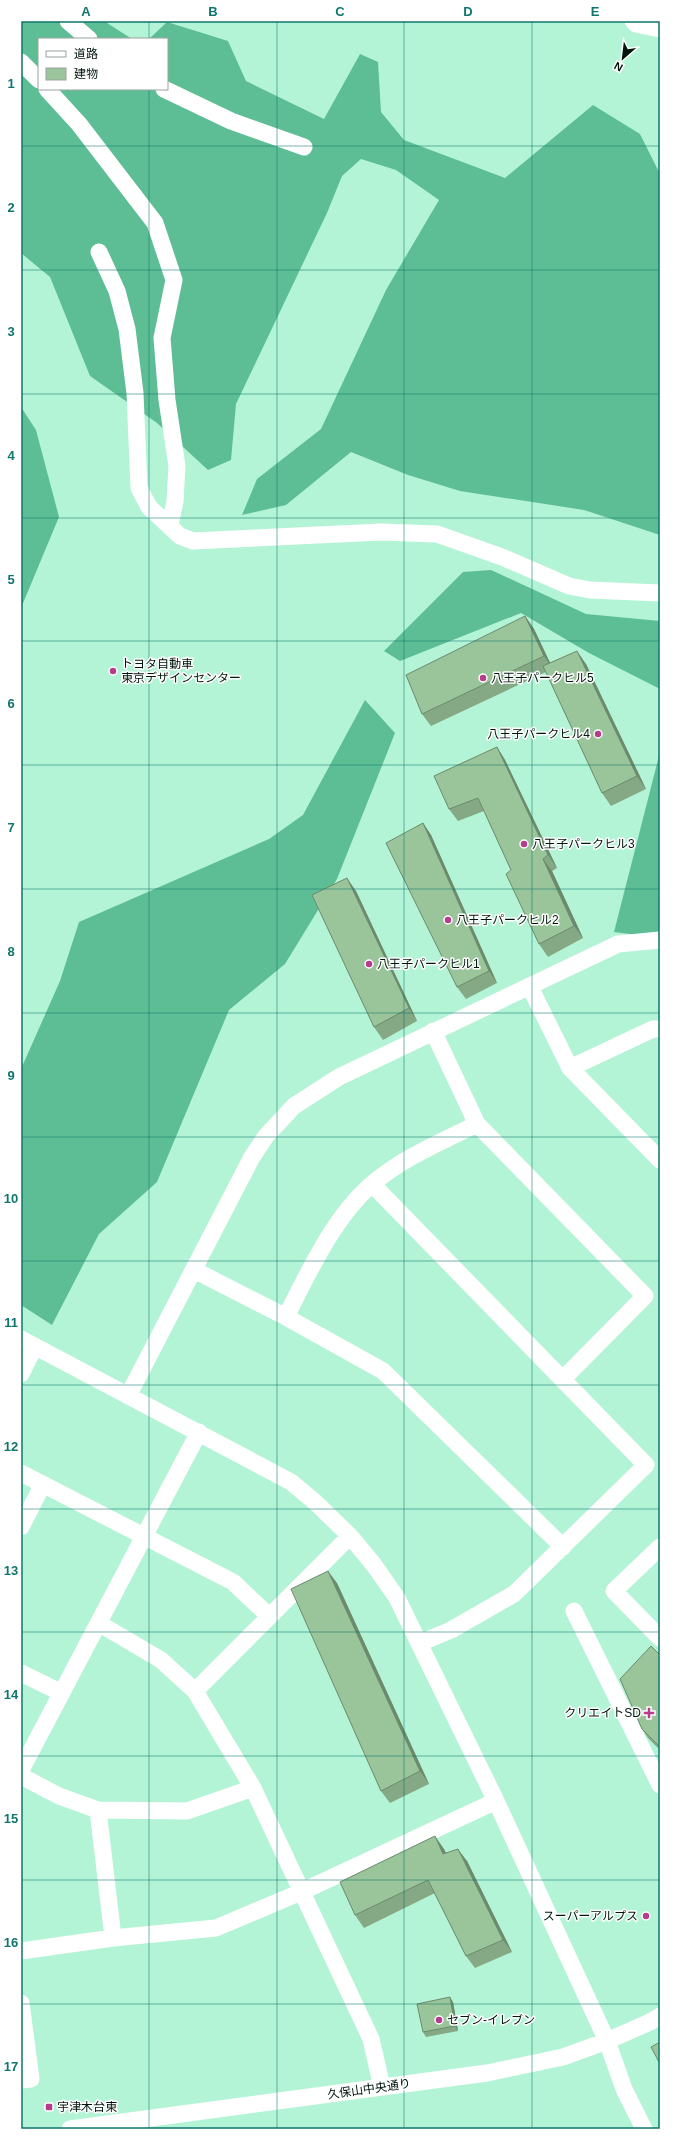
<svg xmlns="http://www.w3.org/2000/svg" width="681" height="2150" viewBox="0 0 681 2150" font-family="Helvetica,'Noto Sans JP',sans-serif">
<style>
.forest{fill:#5dbe96}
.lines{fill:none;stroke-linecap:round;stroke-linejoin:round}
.minor{stroke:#fff;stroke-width:17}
.wall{fill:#84a984}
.shaded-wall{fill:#6c8a6c}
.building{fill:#9ac59a;stroke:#6c8a6c}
.grid{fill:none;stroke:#0f766e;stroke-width:1;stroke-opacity:0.55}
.poi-dot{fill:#b83c8d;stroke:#fff;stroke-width:1.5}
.labels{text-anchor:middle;stroke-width:3;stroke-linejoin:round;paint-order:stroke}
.poi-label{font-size:12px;fill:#00160d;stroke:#fff;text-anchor:start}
.street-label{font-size:12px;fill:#00160d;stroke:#fff}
.neatline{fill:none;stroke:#0f766e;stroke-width:1.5}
.grid-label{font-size:13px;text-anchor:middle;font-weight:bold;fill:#0f766e}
</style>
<rect width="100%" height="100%" fill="#b4f4d6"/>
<!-- forest -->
<path class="forest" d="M21 21H104L132 39H39V89H167V39H149L167 22 228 41 246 81 324 119 360 54 378 62 381 112 404 140 505 178 593 105 640 134 660 174V535L584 510 460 491 408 475 351 452 286 505 242 515 257 479 321 429 386 290 439 200 396 170 361 159 342 176 327 213 236 404 231 460 208 470 157 423 90 376 50 277 21 253Z
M21 407 36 430 59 517 21 608Z
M491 570 586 614 660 621V689L589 653 521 613 400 661 384 651 463 572Z
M365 700 395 733 337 879 285 964 229 1010 157 1182 99 1234 52 1325 21 1305V1069L60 981 79 922 269 839 303 815Z
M660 752V938L614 932Z"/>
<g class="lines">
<!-- minor -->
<path class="minor" d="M68 21 89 39
M633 21 636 24 660 29
M21 62 39 80
M47 89 79 124 155 223 174 280 162 338 167 400 177 466 175 501 170 525
M164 89 231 121 304 147
M99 252 117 291 127 329 135 393 139 488 149 507 180 536 193 541 381 532 437 534 502 557 569 586 590 590 660 593
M530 987 570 1068 660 1160
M433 1031 477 1124 645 1296 563 1379
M570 1068 653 1029H660
M372 1184 646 1465 514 1594 451 1630 420 1643
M194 1270 286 1317 383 1371 563 1547
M286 1317C308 1273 334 1217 371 1185 402 1158 441 1142 477 1124
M21 1339 291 1482 315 1502 350 1536 374 1565 397 1598 496 1801 607 2041 624 2089 644 2129
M21 1374 35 1346
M128 1396 252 1157 266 1136 294 1106 339 1077 618 944 660 940
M21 1473 233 1582 269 1616
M21 1527 43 1484
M350 1536 195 1691 253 1788 371 2039 382 2087
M660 1547 614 1591 660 1638
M574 1611 660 1785
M100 1624 161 1660 195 1691
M21 1673 62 1693
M21 1770 199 1432
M21 1776 59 1796 98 1810 187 1811 253 1788
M98 1810 113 1938
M21 1951 113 1938 216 1928 301 1892 496 1801
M21 2003 31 2079 21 2080
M70 2129 487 2073 563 2057 607 2041 650 2022 660 2016"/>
</g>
<!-- wall -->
<path class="wall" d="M525 616 534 629 550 663 586 664 646 789 611 806 602 793 546 672 431 726 422 714Z
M497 747 505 760 557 868 552 871 583 938 548 957 539 944 511 870 484 811 458 821 449 809Z
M423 823 431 835 497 983 466 999 457 987Z
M356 891 417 1021 383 1040 374 1027Z
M337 1583 429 1784 390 1803 381 1791Z
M660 1655V1750L648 1738 642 1729Z
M444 1849 446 1853 467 1861 512 1952 475 1968 466 1956 435 1893 364 1928 355 1915Z
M453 2002 458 2031 426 2037 423 2032Z"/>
<!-- shaded-wall -->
<path class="shaded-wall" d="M525 616 534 629 553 669 544 656Z
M577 651 586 664 646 789 637 776Z
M497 747 505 760 557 868 548 855Z
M423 823 431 835 497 983 489 971Z
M543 859 552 871 583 938 574 926Z
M347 878 356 891 417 1021 409 1008Z
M328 1571 337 1583 429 1784 420 1771Z
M435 1836 444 1849 452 1867 443 1854Z
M458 1849 467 1861 512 1952 503 1940Z
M450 1997 453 2002 458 2031 455 2026Z"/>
<!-- building -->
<path class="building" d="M525 616 544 656 422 714 406 675Z
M577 651 637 776 602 793 543 666Z
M497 747 548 855 543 859 574 926 539 944 506 874 511 870 478 798 449 809 434 776Z
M423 823 489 971 457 987 386 843Z
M347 878 409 1008 374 1027 312 895Z
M328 1571 420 1771 381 1791 291 1589Z
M651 1646 660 1655V1747L642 1729 620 1679Z
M435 1836 443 1854 458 1849 503 1940 466 1956 428 1880 355 1915 340 1882Z
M450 1997 455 2026 423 2032 417 2004Z
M660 2042V2064L651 2047Z"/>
<!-- grid -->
<path class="grid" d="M149 21V39M277 21V2129M404 21V2129M532 21V2129M149 89V2129M21 146H660M21 270H660M21 394H660M21 518H660M21 641H660M21 765H660M21 889H660M21 1013H660M21 1137H660M21 1261H660M21 1385H660M21 1509H660M21 1632H660M21 1756H660M21 1880H660M21 2004H660"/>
<!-- markers -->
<g class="poi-dot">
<circle cx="113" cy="671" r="4"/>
<circle cx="483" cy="678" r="4"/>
<circle cx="598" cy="734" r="4"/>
<circle cx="524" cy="844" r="4"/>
<circle cx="448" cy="920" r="4"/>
<circle cx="369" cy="964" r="4"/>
<path d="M647 1707h4v4h4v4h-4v4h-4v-4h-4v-4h4z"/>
<circle cx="646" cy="1916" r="4"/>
<circle cx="439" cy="2020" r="4"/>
<rect x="45" y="2103" width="8" height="8" rx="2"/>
</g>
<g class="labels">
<!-- poi labels -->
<g class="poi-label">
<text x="121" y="668">トヨタ自動車<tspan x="121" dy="14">東京デザインセンター</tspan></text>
<text x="491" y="682">八王子パークヒル5</text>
<text x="590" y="738" text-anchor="end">八王子パークヒル4</text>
<text x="532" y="848">八王子パークヒル3</text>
<text x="456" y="924">八王子パークヒル2</text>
<text x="377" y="968">八王子パークヒル1</text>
<text x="641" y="1717" text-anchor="end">クリエイトSD</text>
<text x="638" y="1920" text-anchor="end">スーパーアルプス</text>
<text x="447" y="2024">セブン-イレブン</text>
<text x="57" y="2111">宇津木台東</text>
</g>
<!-- street labels -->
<g class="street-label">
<text transform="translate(369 2089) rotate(-8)" y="4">久保山中央通り</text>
</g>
</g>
<!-- border -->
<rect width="681" height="2150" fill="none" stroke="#ffffff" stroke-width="44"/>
<!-- legend -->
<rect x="38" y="38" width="130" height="52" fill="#ffffff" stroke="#99a29e"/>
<rect x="46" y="51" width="20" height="6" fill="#ffffff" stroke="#99a29e"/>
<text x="74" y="58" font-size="12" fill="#00160d">道路</text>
<rect x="46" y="68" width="20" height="12" fill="#9ac59a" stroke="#99a29e"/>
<text x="74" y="78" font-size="12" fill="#00160d">建物</text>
<!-- north arrow -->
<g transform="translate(623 58) rotate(208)" stroke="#ffffff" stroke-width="3" paint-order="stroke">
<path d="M0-3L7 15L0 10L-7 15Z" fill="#00160d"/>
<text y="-6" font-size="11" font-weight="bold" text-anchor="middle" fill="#00160d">N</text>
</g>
<rect x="22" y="22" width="637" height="2106" class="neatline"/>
<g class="grid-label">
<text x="86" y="16">A</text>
<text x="213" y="16">B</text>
<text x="340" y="16">C</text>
<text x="468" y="16">D</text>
<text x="595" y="16">E</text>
<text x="11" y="88">1</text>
<text x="11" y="212">2</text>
<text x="11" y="336">3</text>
<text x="11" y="460">4</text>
<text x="11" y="584">5</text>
<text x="11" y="708">6</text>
<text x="11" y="832">7</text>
<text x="11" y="956">8</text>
<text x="11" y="1080">9</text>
<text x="11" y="1203">10</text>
<text x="11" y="1327">11</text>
<text x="11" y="1451">12</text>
<text x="11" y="1575">13</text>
<text x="11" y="1699">14</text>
<text x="11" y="1823">15</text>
<text x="11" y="1947">16</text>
<text x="11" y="2071">17</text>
</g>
</svg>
